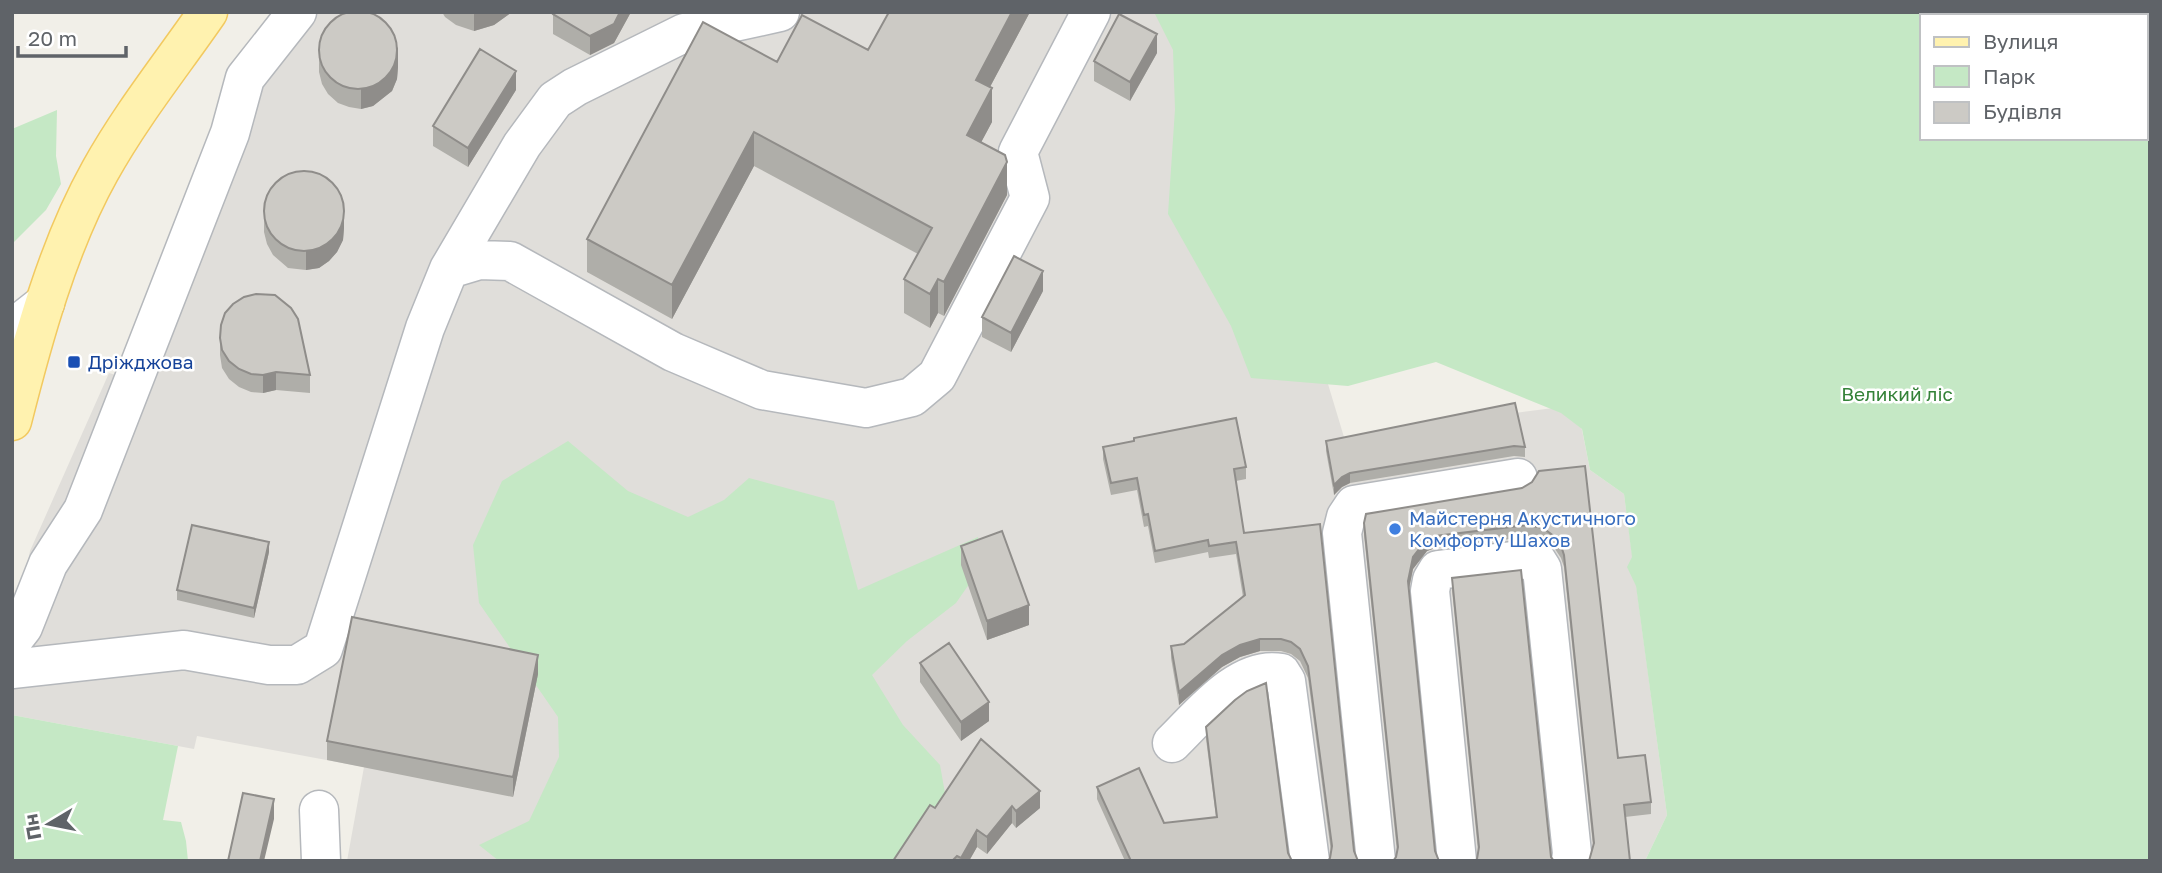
<svg xmlns="http://www.w3.org/2000/svg" width="2162" height="873" viewBox="0 0 2162 873" font-family="'Golos Text',sans-serif">
<style>
.industrial{fill:#e0deda}
.green{fill:#c5e8c5;fill-rule:evenodd}
.lines{fill:none;stroke-linecap:round;stroke-linejoin:round}
.minor-casing{stroke:#b5b8bc;stroke-width:41}
.major-casing{stroke:#f2c960;stroke-width:41}
.minor{stroke:#fff;stroke-width:38}
.major{stroke:#fff2af;stroke-width:38}
.wall{fill:#afaea9}
.shaded-wall{fill:#8f8d8a}
.building{fill:#cccac5;stroke:#8f8d8a;stroke-width:2}
.transit-dot{fill:#1a4fb4;stroke:#fff;stroke-width:2.5}
.shop-dot{fill:#3f7fe0;stroke:#fff;stroke-width:2.5}
.labels{text-anchor:middle;stroke-width:5;stroke-linejoin:round;paint-order:stroke}
.transit-label{font-size:19px;fill:#164399;stroke:#fff;text-anchor:start}
.park-label{font-size:19px;fill:#348238;stroke:#fff}
.shop-label{font-size:19px;fill:#366cbe;stroke:#fff;text-anchor:start}
</style>
<rect width="100%" height="100%" fill="#f1efe8"/>
<!-- industrial -->
<path class="industrial" d="M313 12H1203L1230 59 1347 447 1515 413 1577 405 1590 470 1624 494 1667 815 1645 861H347L364 767 197 736 194 749 12 715V637L30 551 109 373 153 386 275 56Z"/>
<!-- green -->
<path class="green" d="M1154 12H2150V861H1645L1667 815 1636 586 1627 567 1632 557 1624 494 1590 470 1582 429 1561 413 1436 362 1348 386 1251 378 1231 326 1168 214 1175 109 1173 50ZM1922 16H2146V138H1922Z
M57 110 56 156 61 184 46 210 12 244V129Z
M568 441 628 491 688 517 724 500 749 478 834 501 858 590 978 537 981 567 956 603 907 641 872 675 903 725 940 765 946 799 894 861H499L479 845 529 821 559 757 558 717 479 603 473 545 502 481Z
M12 715 178 746 163 820 181 822 186 841 188 861H12Z"/>
<g class="lines">
<!-- minor casing -->
<g class="minor-casing">
<path id="minor" d="M449 269 479 260 510 261 673 352 762 390 866 408 912 397 937 376 1030 198 1018 152 1091 12
M12 329 45 303
M12 641 23 627 48 564 83 510 230 133 245 78 297 12
M12 669 184 650 269 665H297L323 649 425 328 449 269 522 145 555 100 575 87 684 33 780 12
M1172 743C1199 717 1239 665 1281 673L1286 681 1310 861
M319 810 321 861
M1376 861 1342 533 1346 517 1354 505 1518 478
M1457 861 1430 591 1432 580 1438 570 1529 559 1537 561 1542 569 1572 853 1571 861"/>
</g>
<!-- major casing -->
<g class="major-casing">
<path id="major" d="M12 421C33 338 58 246 100 171 131 115 172 64 208 12"/>
</g>
<!-- minor -->
<use href="#minor" class="minor"/>
<!-- major -->
<use href="#major" class="major"/>
</g>
<!-- wall -->
<path class="wall" d="M442 12H512L494 25 474 31 456 25 445 17Z
M554 12H631L614 43 590 55 553 34V14Z
M889 12H1030L990 87 992 122 981 142 1007 195 944 316 938 313 930 328 904 313V279L918 254 754 166 672 319 587 272V239L777 62 868 50Z
M319 52 398 67 397 79 392 91 373 106 361 109 349 107 338 103 328 94 322 84 319 72Z
M1157 53 1130 101 1094 81V61Z
M516 90 468 167 433 146V126Z
M264 213 344 228 343 240 337 252 329 261 319 268 306 270 288 268 273 255 267 244 264 232Z
M1043 291 1011 352 982 337V317Z
M220 338 310 375V393L276 390 263 393 251 392 239 387 229 379 222 368 220 355Z
M1515 403 1525 447V457L1514 456 1350 483 1342 487 1334 495 1326 451V441Z
M1103 447 1246 467V479L1236 481 1244 533 1320 524 1354 851 1330 858 1331 852 1308 678 1300 661 1291 654 1281 651H1260L1240 657 1222 667 1179 705 1171 658V646L1184 644 1243 597 1236 554 1209 558 1208 552 1155 563 1148 526 1144 527 1137 490 1111 495 1103 459Z
M1585 466 1618 758 1651 802V814L1625 817 1593 846 1564 567 1561 558 1555 549 1543 540 1527 537 1435 548 1427 551 1413 569 1409 589 1435 851 1396 857 1397 852 1364 535V523L1522 488Z
M961 546 1029 625 987 640 961 565Z
M269 552 254 618 177 600V590Z
M1452 578 1551 857 1477 859 1478 851 1452 590Z
M920 663 989 721 961 741 920 682Z
M538 674 513 797 327 760V741Z
M1206 727 1288 853 1292 861H1125L1097 799V787L1164 823 1216 817 1206 739Z
M981 739 1040 808 1016 828 1012 823 987 854 977 847 969 861H893L935 808Z"/>
<!-- shaded-wall -->
<path class="shaded-wall" d="M477 12H512L494 25 474 31V13Z
M620 12H631L614 43 590 55V36Z
M1012 12H1030L976 113V80Z
M1157 34V53L1130 101V82Z
M398 47V67L397 79 392 91 373 106 361 109V89Z
M516 71V90L468 167V148Z
M992 88V122L967 169V135Z
M754 132V166L672 319V285Z
M1007 162V195L944 316V282Z
M344 209V228L343 240 337 252 329 261 319 268 306 270V251Z
M1043 271V291L1011 352V333Z
M938 279V313L930 328V294Z
M276 372V390L263 393V375Z
M1350 473V483L1342 487 1334 495V485L1342 477Z
M1435 536V548L1427 551 1413 569 1408 593V581L1413 557 1427 539Z
M269 542V552L254 618V608Z
M1029 605V625L987 640V621Z
M1260 639V651L1240 657 1222 667 1179 705V692L1222 655 1240 645Z
M538 655V674L513 797V777Z
M989 702V721L961 741V722Z
M1040 791V808L1016 828V811Z
M274 799V819L264 861H260Z
M1012 806V823L987 854V837Z
M977 830V847L969 861H961V858Z"/>
<!-- building -->
<path class="building" d="M319 50a39 39 0 1 1 78 0a39 39 0 1 1-78 0Z
M554 12H620L614 24 590 36 553 14Z
M889 12H1012L976 80 992 88 967 135 1005 155 1007 162 944 282 938 279 930 294 904 279 932 228 754 132 672 285 587 239 703 22 777 62 802 15 868 50Z
M1119 14 1157 34 1130 82 1094 61Z
M480 49 516 71 468 148 433 126Z
M264 211a40 40 0 1 1 80 0a40 40 0 1 1-80 0Z
M1014 256 1043 271 1011 333 982 317Z
M256 294 275 295 291 308 298 319 310 375 276 372 263 375 251 374 239 369 229 361 222 350 220 338 221 325 225 313 233 304 244 297Z
M1515 403 1525 447 1514 446 1350 473 1342 477 1334 485 1326 441Z
M1236 418 1246 467 1234 469 1244 533 1320 524 1354 851 1358 861H1328L1330 858 1332 846 1308 666 1300 649 1291 642 1281 639H1260L1240 645 1222 655 1179 692 1171 646 1184 644 1245 595 1236 542 1209 546 1208 540 1155 551 1148 514 1144 515 1137 478 1111 483 1103 447 1134 441V438Z
M1585 466 1618 758 1645 755 1651 802 1624 805 1630 861H1589L1594 843 1564 555 1561 546 1555 537 1543 528 1527 525 1435 536 1427 539 1413 557 1408 581 1435 851 1439 861H1393L1396 857 1398 847 1364 523 1366 514 1522 488 1532 482 1539 471Z
M192 525 269 542 254 608 177 590Z
M1002 531 1029 605 987 621 961 546Z
M1521 570 1551 857 1554 861H1475L1477 859 1479 847 1452 578Z
M352 617 538 655 513 777 327 741Z
M949 643 989 702 961 722 920 663Z
M1266 683 1288 853 1292 861H1131L1097 787 1139 768 1164 823 1217 817 1206 727 1235 700 1247 691Z
M981 739 1040 791 1016 811 1012 806 987 837 977 830 961 858 957 856 952 861H893L930 805 935 808Z
M243 793 274 799 260 861H228Z"/>
<!-- markers -->
<rect class="transit-dot" x="67" y="355" width="14" height="14" rx="3.5"/>
<circle class="shop-dot" cx="1395" cy="529" r="7"/>
<g class="labels">
<!-- transit labels -->
<g class="transit-label">
<text x="88" y="369">Дріжджова</text>
</g>
<!-- park labels -->
<g class="park-label">
<text x="1897" y="401">Великий ліс</text>
</g>
<!-- shop labels -->
<g class="shop-label">
<text x="1409" y="525">Майстерня Акустичного<tspan x="1409" dy="22">Комфорту Шахов</tspan></text>
</g>
</g>
<!-- border -->
<rect width="2162" height="873" fill="none" stroke="#5f6368" stroke-width="28"/>
<!-- legend -->
<rect x="1920" y="14" width="228" height="126" fill="#ffffff" stroke="#bfc1c3" stroke-width="2"/>
<rect x="1934" y="37" width="35" height="10" fill="#fff2af" stroke="#bfc1c3" stroke-width="2"/>
<text x="1983" y="49" font-size="21" fill="#5f6368">Вулиця</text>
<rect x="1934" y="66" width="35" height="21" fill="#c5e8c5" stroke="#bfc1c3" stroke-width="2"/>
<text x="1983" y="84" font-size="21" fill="#5f6368">Парк</text>
<rect x="1934" y="102" width="35" height="21" fill="#cccac5" stroke="#bfc1c3" stroke-width="2"/>
<text x="1983" y="119" font-size="21" fill="#5f6368">Будівля</text>
<!-- north arrow -->
<g transform="translate(49 824) rotate(260)" stroke="#ffffff" stroke-width="5" paint-order="stroke">
<path d="M0-5L12 26L0 18L-12 26Z" fill="#5f6368"/>
<text y="-10" font-size="19" font-weight="bold" text-anchor="middle" fill="#5f6368">Пн</text>
</g>
<!-- scale -->
<path d="M18 46v10h108v-10" fill="none" stroke="#5f6368" stroke-width="3.5"/>
<text x="28" y="46" font-size="21" fill="#5f6368" stroke="#ffffff" stroke-width="5" paint-order="stroke">20 m</text>
</svg>
